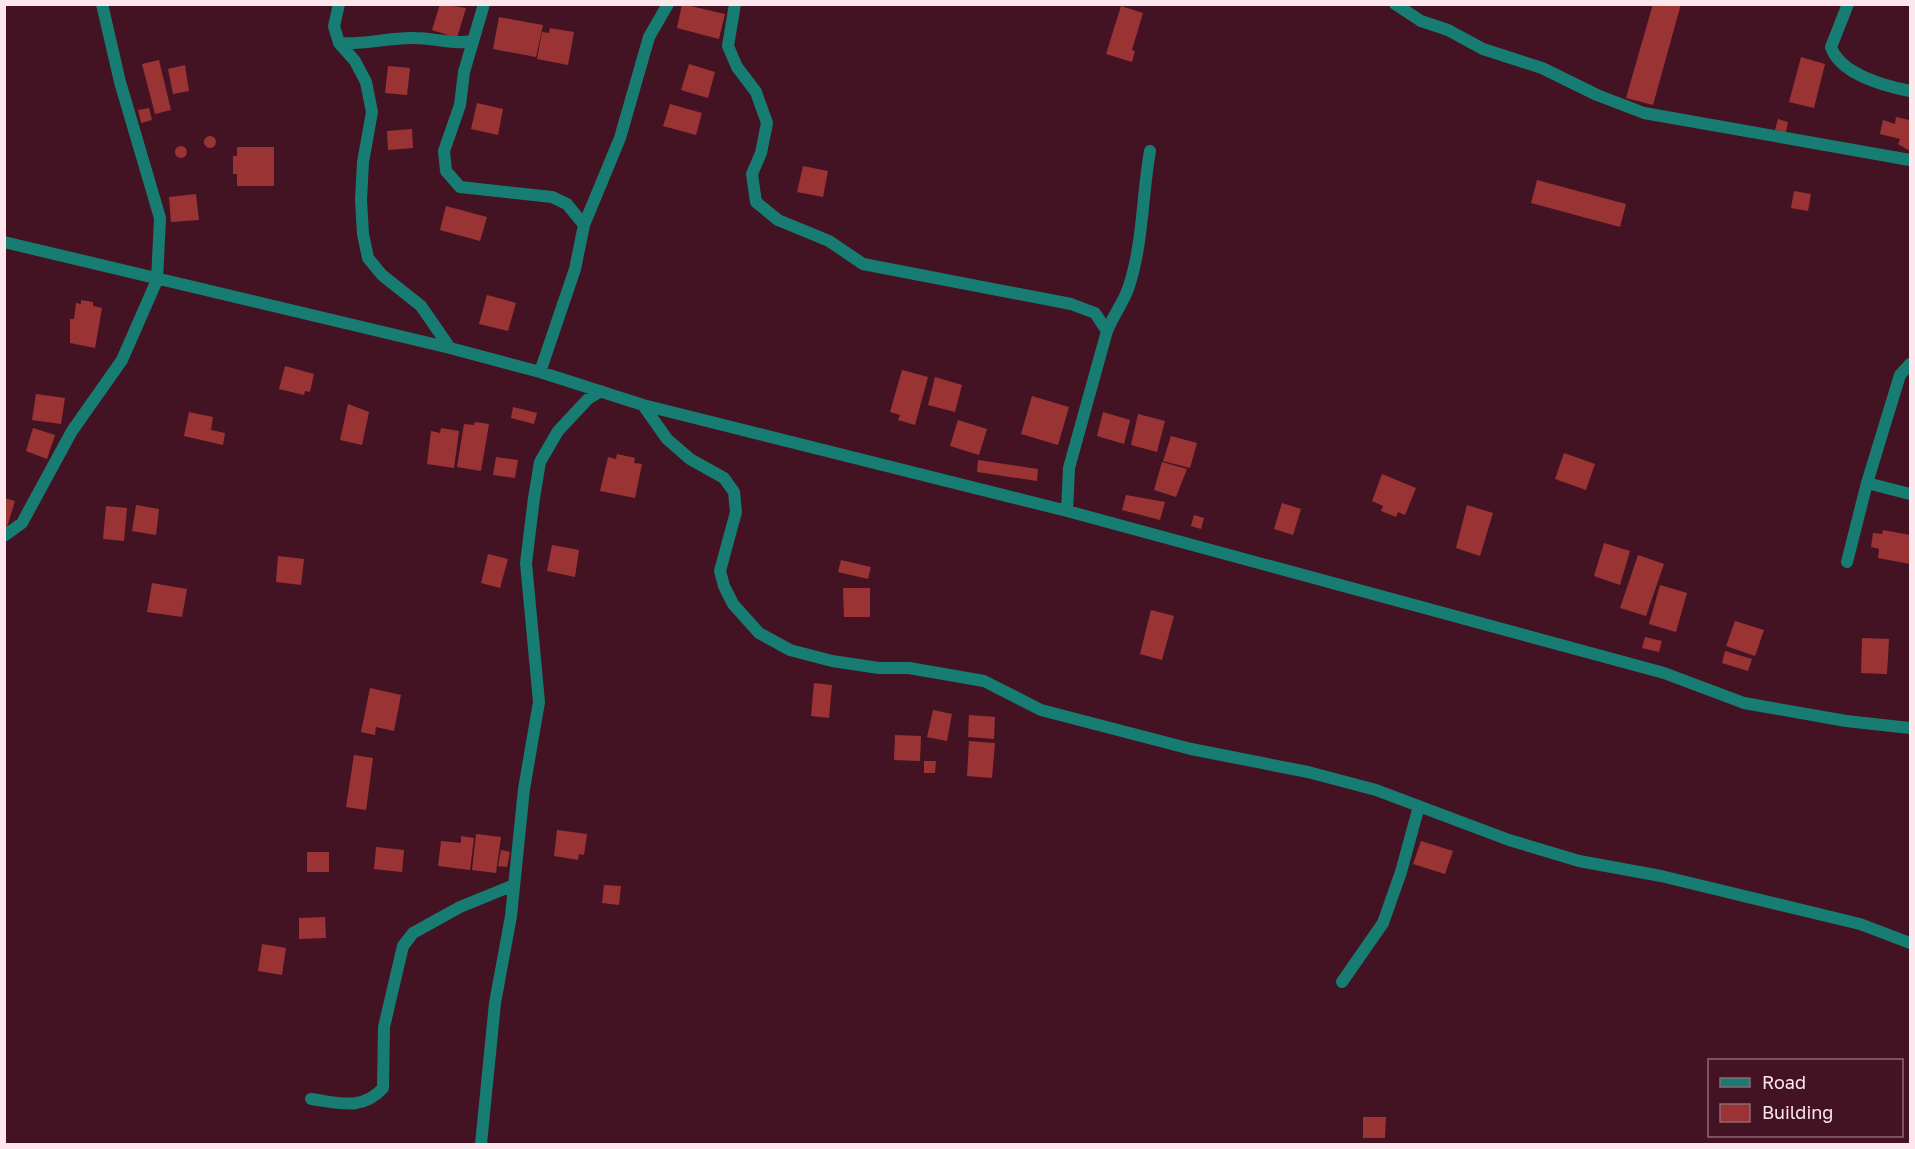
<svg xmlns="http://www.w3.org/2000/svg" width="1915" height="1149" viewBox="0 0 1915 1149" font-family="'Golos Text',sans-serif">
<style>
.building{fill:#9a3434}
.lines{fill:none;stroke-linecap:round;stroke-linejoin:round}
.minor{stroke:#177d72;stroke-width:12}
</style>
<rect width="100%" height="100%" fill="#441323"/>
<!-- building -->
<path class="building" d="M440 4 466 8 457 38 432 30Z
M682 4 725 14 719 39 677 28Z
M1653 4H1681L1653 105 1626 98Z
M1121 6 1143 13 1132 50 1135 51 1132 62 1106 54Z
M499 17 543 25 536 57 493 49Z
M550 28 574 32 568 65 537 59 542 32 549 33Z
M1801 57 1825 64 1814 108 1789 102Z
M159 60 171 110 155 114 142 64Z
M689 64 715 72 708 98 681 90Z
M185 65 189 91 173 94 168 69Z
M388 66 410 68 407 95 385 93Z
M477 103 503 109 498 135 471 129Z
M670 104 702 113 696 135 663 126Z
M149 108 152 120 141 123 138 110Z
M1896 117 1909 120 1910 151 1898 144 1900 139 1880 134 1883 120 1895 124Z
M1778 119 1788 122 1786 132 1775 130Z
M412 129 413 148 388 150 387 131Z
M204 142a6 6 0 1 1 12 0a6 6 0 1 1-12 0Z
M175 152a6 6 0 1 1 12 0a6 6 0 1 1-12 0Z
M237 147H274V186H237V174H233V156H237Z
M803 166 828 171 823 197 797 192Z
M1537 180 1626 204 1620 227 1531 203Z
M1794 191 1811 194 1808 211 1791 208Z
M196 194 199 220 171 222 169 197Z
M446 206 487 217 480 241 440 230Z
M487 295 516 303 508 331 479 324Z
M81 300 93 302V306L102 308 95 348 70 343V319H74L76 303 81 304Z
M285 366 314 374 310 392 305 391 304 395 279 389Z
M902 370 928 377 915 425 898 420 900 415 890 412Z
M935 377 962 385 955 412 928 405Z
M36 394 65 398 61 424 32 420Z
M1032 396 1069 407 1058 445 1021 434Z
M348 404 369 412 362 445 340 440Z
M513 407 537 413 534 424 511 418Z
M189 412 213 417 211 430 225 433 223 445 184 436Z
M1103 412 1130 420 1124 444 1097 436Z
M1138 414 1165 421 1157 452 1131 445Z
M958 420 987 429 979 455 950 446Z
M475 422 489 424 481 471 457 467 464 424 474 425Z
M33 428 55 435 47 459 26 451Z
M441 428 459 431 454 468 427 464 431 431 440 433Z
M1171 436 1197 443 1190 468 1163 461Z
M1564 453 1595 464 1586 490 1555 479Z
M617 454 635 458 634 463 642 464 635 498 600 491 608 457 616 459Z
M496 457 518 460 515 478 493 475Z
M978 460 1038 469 1037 481 977 472Z
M1162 462 1187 469 1176 497 1154 490Z
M1382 474 1416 488 1405 515 1398 512 1396 517 1381 511 1383 506 1372 501Z
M1126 495 1165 502 1160 520 1122 510Z
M4 498 15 501 7 527 4 526Z
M1282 503 1301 509 1293 535 1274 529Z
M136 505 159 509 156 535 132 531Z
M1467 505 1493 513 1480 556 1456 548Z
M106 506 127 508 124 541 103 539Z
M1194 515 1204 518 1201 529 1191 526Z
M1883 530 1910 535V564L1878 558 1879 549 1871 547 1873 533 1882 534Z
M1604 543 1630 551 1620 585 1594 576Z
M552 545 579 550 575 577 547 571Z
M488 554 508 559 500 588 481 583Z
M1638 555 1664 564 1646 616 1620 608Z
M278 556 304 559 301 585 276 582Z
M841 560 871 567 868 579 838 572Z
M152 583 187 589 182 617 147 612Z
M1660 585 1687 593 1676 632 1649 624Z
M843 588H870V617H844Z
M1151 610 1174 616 1162 660 1140 654Z
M1735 621 1764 630 1755 656 1726 646Z
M1645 637 1662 641 1659 652 1642 648Z
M1862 638 1889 639 1887 674 1861 673Z
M1725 651 1752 659 1748 671 1722 663Z
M814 683 832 685 829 718 811 716Z
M370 688 401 695 394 731 376 727 375 735 361 732Z
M933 710 952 714 947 741 927 737Z
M969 715 995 717 994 739 968 737Z
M895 735 921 736 920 761 894 760Z
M969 741 995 743 992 778 967 776Z
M354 755 373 758 366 810 346 807Z
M924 761H936L935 773H924Z
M557 830 587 834 584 855 579 854 578 860 554 856Z
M476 834 501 837 496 873 472 870Z
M461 836 474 838 470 870 438 866 441 841 461 843Z
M1421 841 1453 851 1445 874 1413 864Z
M376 847 404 850 402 872 374 869Z
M501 850 510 852 507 867 498 866Z
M307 852H329V872H307Z
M604 885 621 886 619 905 602 903Z
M325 917 326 938 299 939V918Z
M262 944 286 948 282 975 258 971Z
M1363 1117H1386L1385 1138H1363Z"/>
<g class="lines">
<!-- minor -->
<path class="minor" d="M339 4 334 26 339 43 355 61 366 82 372 112 363 162 361 200 363 234 368 258 382 275 421 306 450 348
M484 4 464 72 460 105 444 151 446 171 460 187 552 197 567 204 584 225 575 269 540 372
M735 4 728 46 737 67 756 92 767 123 761 153 752 174 756 202 778 220 829 241 863 264 1071 304 1095 313 1107 331 1069 468 1067 511
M1395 4 1421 21 1448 30 1483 49 1542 68 1597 95 1644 113 1910 160
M1848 4 1831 47C1840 74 1885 86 1910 91
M339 43C365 45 390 37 415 38 435 38 452 45 472 41
M584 225 620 138 649 37 668 4
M4 242 450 348 540 372 643 405 1067 511 1664 673 1744 703 1846 721 1910 728
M1107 331C1113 316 1123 303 1128 289 1143 246 1142 196 1150 151
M643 405 667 439 690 459 724 478 734 492 736 512 720 571 724 586 733 604 759 633 790 650 832 661 879 668H909L984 681 1041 710 1191 749 1308 772 1376 790 1509 840 1579 861 1661 876 1860 924 1910 943
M1867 483 1910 494
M4 536 22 523 72 431 122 360 157 280 160 218 120 82 102 4
M1847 562 1867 483 1900 375 1910 364
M1342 982 1383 923 1401 872 1419 806
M311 1099C340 1103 362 1111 383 1088L384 1027 403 946 413 933 460 907 514 885
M481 1144 495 1003 511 916 524 789 539 702 526 563 534 498 540 462 558 431 588 399 601 391"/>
</g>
<!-- border -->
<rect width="1915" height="1149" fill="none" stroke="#fce7ec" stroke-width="12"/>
<!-- legend -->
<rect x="1708" y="1059" width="195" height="78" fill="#441323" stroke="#8e6873" stroke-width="1.5"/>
<rect x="1720" y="1078" width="30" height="9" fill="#177d72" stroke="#8e6873" stroke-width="1.5"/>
<text x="1762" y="1089" font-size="18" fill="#fce7ec">Road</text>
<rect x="1720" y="1104" width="30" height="18" fill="#9a3434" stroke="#8e6873" stroke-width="1.5"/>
<text x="1762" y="1119" font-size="18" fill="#fce7ec">Building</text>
</svg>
